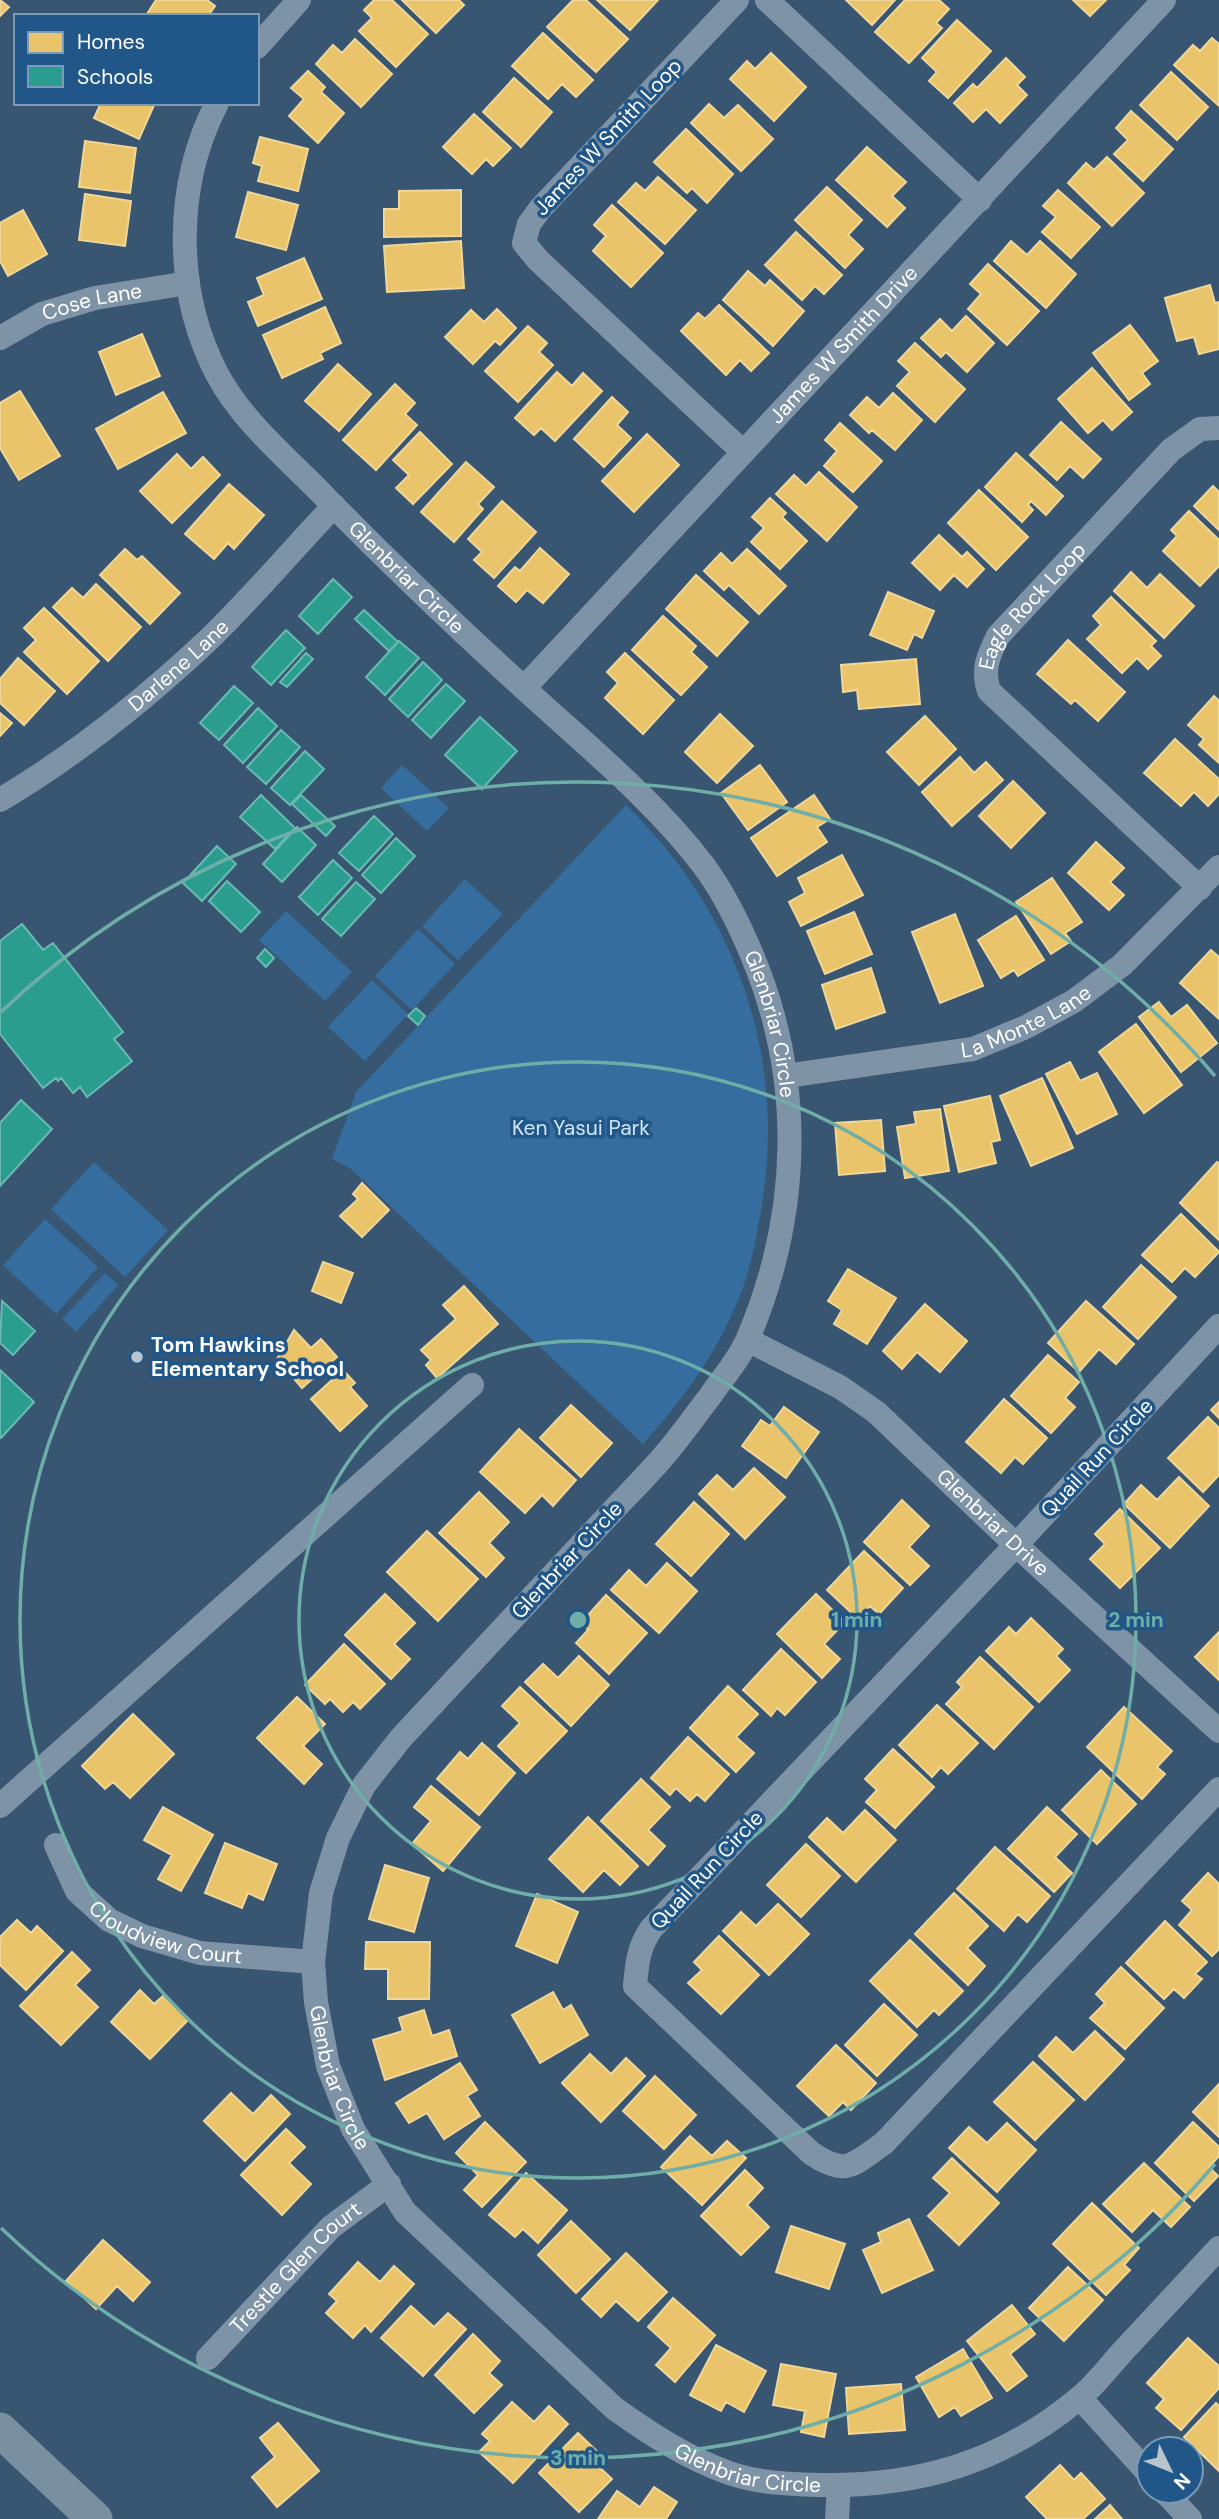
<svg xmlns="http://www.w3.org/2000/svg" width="1219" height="2519" viewBox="0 0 1219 2519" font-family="'DM Sans',sans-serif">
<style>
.green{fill:#356d9e}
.homes{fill:#e9c46a;stroke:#f0d697;stroke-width:2}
.schools{fill:#2a9d8f;stroke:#6abab1;stroke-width:2}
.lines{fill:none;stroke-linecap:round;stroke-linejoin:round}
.street{stroke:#7f93a6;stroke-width:24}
.secondary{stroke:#7a90a1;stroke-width:35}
.ring{fill:none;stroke:#6fada8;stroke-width:3.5}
.poi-dot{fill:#b9c4cd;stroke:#215788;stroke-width:2.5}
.labels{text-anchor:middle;stroke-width:7;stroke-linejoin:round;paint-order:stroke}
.street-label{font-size:21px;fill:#fff;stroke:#215788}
.park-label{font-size:21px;fill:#d0e6f8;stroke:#215788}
.poi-label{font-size:21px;font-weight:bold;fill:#fff;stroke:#215788;text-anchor:start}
.centre{fill:#6fada8;stroke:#215788;stroke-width:3.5}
.ring-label{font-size:21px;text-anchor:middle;font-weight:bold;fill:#6fada8;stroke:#215788;stroke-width:7;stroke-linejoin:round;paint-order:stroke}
</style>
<rect width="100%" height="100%" fill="#385671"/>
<!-- green -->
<path class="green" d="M402 765 449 808 427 831 381 788Z
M626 805C738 913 789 1062 760 1216 755 1246 749 1275 737 1303 715 1356 681 1402 643 1444L351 1169 332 1159 356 1092Z
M465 879 503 914 458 960 422 926Z
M286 911 352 972 325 1001 259 940Z
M418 929 455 964 412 1010 375 976Z
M372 980 408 1014 365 1061 328 1027Z
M94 1162 168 1230 125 1277 51 1209Z
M45 1219 98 1267 56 1314 3 1265Z
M105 1273 118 1285 76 1332 62 1319Z"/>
<!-- homes -->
<path class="homes" d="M0 0 9 7 0 16Z
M156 0H207L215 6 208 16H150L147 14Z
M374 0H392L428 34 396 67 359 31 372 18 364 10Z
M402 0H459L464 5 436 33Z
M573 0H586L628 39 596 72 547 27Z
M597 0H658L630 30Z
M846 0H895L872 25Z
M905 0H939L949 9 936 23 942 28 909 63 875 32Z
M1073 0H1106L1090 16Z
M957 20 991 51 948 98 929 81 937 72 922 58Z
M543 33 593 80 576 97 562 84 548 99 512 66Z
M1212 38 1219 44V106L1174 65 1193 45 1200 51Z
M355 39 392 74 361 107 316 64 333 45 342 53Z
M771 53 806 87 774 121 730 79 747 61 755 69Z
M1006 58 1025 77 1017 85 1027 95 1000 123 986 109 973 122 954 103 973 84 977 88Z
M308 71 325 87 321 92 344 113 318 143 289 116 304 99 291 88Z
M1171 72 1208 107 1177 140 1140 105Z
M514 78 552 112 521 147 483 112Z
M101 103H155L139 139 94 118Z
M709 104 724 118 738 105 773 139 741 171 691 123Z
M1131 111 1173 149 1143 181 1114 154 1128 140 1116 128Z
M474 114 511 148 493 166 486 159 472 174 443 147Z
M686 129 733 174 707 203 692 188 687 193 654 162Z
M260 137 308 149 298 191 258 181 262 166 253 163Z
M85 141 136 148 130 193 79 187Z
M867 147 906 182 892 196 905 208 887 227 836 180Z
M1107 157 1144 193 1112 226 1068 183 1086 163 1094 170Z
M658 177 696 210 665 244 618 202 636 183 645 191Z
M827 187 862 220 848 235 863 249 845 268 795 220Z
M461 190V236L384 237V209H399V191Z
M1058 190 1100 227 1071 258 1042 232 1056 217 1043 206Z
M248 192 298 205 286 250 236 237Z
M85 194 131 201 125 246 79 240Z
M612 205 663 253 631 287 593 251 606 236 594 225Z
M23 210 47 254 8 276 0 261V223Z
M796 232 842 275 824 294 815 286 802 300 765 265Z
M461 241 464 288 387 292 384 246Z
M1011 241 1027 255 1040 241 1076 274 1046 308 994 261Z
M304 258 322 299 258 326 248 302 264 295 257 278Z
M988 264 1039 311 1007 345 968 309 981 294 970 284Z
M748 271 765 286 770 280 804 311 773 346 723 300Z
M1210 285 1215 303 1219 302V349L1199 354 1194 337 1177 341 1165 298Z
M719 305 769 353 751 371 740 360 726 375 681 331 698 313 705 319Z
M325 307 341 343 320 353 323 359 282 378 263 335Z
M497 309 516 328 500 345 495 341 473 364 445 337 471 310 484 322Z
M966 316 994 343 967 372 946 352 941 357 921 338 940 319 952 331Z
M1130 325 1158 361 1142 373 1150 384 1129 400 1093 353Z
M528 326 547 343 539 352 553 365 518 402 485 371Z
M142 334 160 376 116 395 99 352Z
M915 343 965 389 935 422 897 386 910 372 898 361Z
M338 364 371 394 339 431 305 401Z
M1092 368 1132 412 1112 430 1103 420 1088 433 1058 399Z
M557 372 572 386 583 373 602 391 555 441 541 428 534 435 515 418Z
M395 384 415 403 405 414 417 425 376 470 343 440Z
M20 391 60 456 19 480 0 448V403Z
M163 392 186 433 118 469 96 429Z
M893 393 922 420 895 450 872 430 869 433 850 415 867 397 879 408Z
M612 397 628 412 617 425 631 438 604 467 574 439Z
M1061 422 1101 459 1083 478 1070 466 1057 480 1030 455Z
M840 423 882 461 853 492 824 466 837 451 825 440Z
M420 432 452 464 413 504 396 488 409 475 393 460Z
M647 434 679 465 634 512 602 481Z
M1016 453 1063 496 1046 515 1031 501 1028 505 1033 510 1022 522 985 487Z
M177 454 191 469 203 457 220 475 172 523 140 491Z
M466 462 494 487 478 504 483 509 454 542 421 512Z
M819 472 857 507 827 541 776 494 794 475 806 486Z
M229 484 264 515 234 549 228 543 214 559 185 534Z
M1213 486 1219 492V530L1194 506Z
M979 490 1028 537 996 570 948 523Z
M770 498 786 513 782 517 807 541 780 569 751 542 764 528 752 517Z
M502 501 536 532 494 578 474 560 482 552 468 539Z
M1189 511 1219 540V566L1200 586 1163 551 1177 536 1171 530Z
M939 535 962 557 967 552 984 569 967 587 954 575 940 590 912 563Z
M540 548 569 574 543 603 527 590 516 602 498 586 515 567 520 571Z
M125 549 137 560 142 556 180 593 150 624 100 575Z
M747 549 786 586 759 614 729 585 724 590 704 571 721 553 732 564Z
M1131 572 1147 588 1160 574 1194 606 1164 638 1114 591Z
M696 575 748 622 717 656 666 609Z
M96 584 141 627 108 661 53 607 72 588 83 598Z
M888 592 934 611 922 638 914 634 907 650 870 635Z
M1111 597 1156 641 1151 646 1161 656 1148 669 1137 658 1122 673 1087 639 1101 625 1093 616Z
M44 608 99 661 67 694 24 652 36 640 24 628Z
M663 616 696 646 691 652 707 667 681 695 632 650Z
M1068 640 1125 692 1098 721 1075 700 1071 704 1037 674Z
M625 653 674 700 643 734 605 698 618 683 607 672Z
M18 658 55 691 24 725 0 703V679Z
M916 659 920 704 859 709 857 690 843 692 841 665Z
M1214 696 1219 701V763L1199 745 1204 739 1188 725Z
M0 713 12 723 0 736Z
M720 714 753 746 717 783 685 752Z
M925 716 956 749 919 785 887 752Z
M1175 739 1219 779V794L1208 806 1194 792 1181 806 1144 773Z
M960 757 974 773 986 762 1003 780 952 826 922 792Z
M760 765 787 802 748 830 721 793Z
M1013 781 1045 813 1011 848 979 816Z
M814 795 830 819 817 827 827 842 777 876 751 838Z
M1096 842 1124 868 1110 882 1124 895 1109 910 1068 873Z
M842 855 863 895 801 926 789 902 805 893 798 878Z
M1052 878 1082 922 1065 933 1071 941 1051 954 1016 902Z
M854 912 872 954 825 974 807 931Z
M955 914 983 986 940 1003 912 932Z
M1016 916 1044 960 1018 976 1014 970 1001 978 978 940Z
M1211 950 1219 957V1019L1180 983Z
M871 968 885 1012 836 1029 822 985Z
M1159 1002 1171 1017 1187 1005 1217 1043 1181 1072 1139 1017Z
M1136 1024 1182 1085 1144 1113 1099 1052Z
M1070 1062 1080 1081 1097 1073 1117 1114 1077 1134 1046 1074Z
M1042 1078 1073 1148 1031 1166 1000 1096Z
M990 1096 1000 1140 991 1142 996 1163 959 1172 944 1106Z
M940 1109 949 1171 905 1178 897 1127 916 1124 914 1112Z
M881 1120 885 1171 839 1175 835 1123Z
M1217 1162 1219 1163V1240L1180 1203Z
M362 1183 389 1210 362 1237 340 1216 358 1199 353 1194Z
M1181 1214 1219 1252 1195 1277 1185 1268 1172 1282 1142 1255Z
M323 1262 353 1273 341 1303 312 1291Z
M1141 1265 1176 1297 1138 1339 1103 1307Z
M848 1269 896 1298 867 1344 834 1324 842 1310 828 1301Z
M464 1286 498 1324 437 1378 426 1365 431 1360 421 1350 456 1319 443 1305Z
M1086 1301 1134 1344 1116 1364 1099 1349 1079 1372 1048 1343Z
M925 1304 967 1341 940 1372 917 1352 902 1369 883 1351Z
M294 1330 311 1348 321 1339 337 1357 302 1388 277 1359Z
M1048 1355 1079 1382 1065 1398 1075 1407 1051 1433 1011 1396Z
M343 1370 355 1383 350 1387 367 1406 340 1431 311 1399Z
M1004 1399 1047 1438 1023 1464 1015 1457 1001 1473 966 1442Z
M1219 1402V1418L1211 1410Z
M571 1405 612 1443 581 1477 540 1438Z
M784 1407 819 1432 786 1478 742 1446 761 1420 770 1426Z
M1208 1417 1219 1428V1475L1203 1492 1168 1458Z
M519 1429 576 1480 553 1506 542 1495 525 1513 480 1472Z
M754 1468 785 1497 745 1539 699 1494 717 1475 733 1490Z
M1179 1477 1209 1506 1170 1548 1124 1504 1141 1485 1157 1500Z
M479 1492 509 1522 489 1543 504 1558 486 1577 439 1533Z
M902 1500 929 1526 909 1547 929 1566 910 1585 864 1542Z
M694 1502 729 1534 691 1576 656 1544Z
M1120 1509 1160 1548 1120 1588 1090 1559 1105 1544 1095 1534Z
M427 1531 478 1579 438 1621 387 1572Z
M864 1551 903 1588 879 1614 870 1606 858 1619 827 1590Z
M667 1563 697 1591 659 1633 611 1590 629 1570 646 1586Z
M385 1594 415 1623 394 1644 410 1659 391 1679 345 1635Z
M816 1594 845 1622 824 1644 840 1659 822 1678 777 1634Z
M606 1595 647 1633 609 1674 576 1643 588 1630 581 1623Z
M1031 1618 1063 1649 1056 1656 1070 1670 1039 1702 986 1651 1009 1627 1016 1634Z
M1219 1632V1680L1195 1657Z
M344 1644 385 1684 360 1709 353 1702 343 1712 330 1699 325 1704 305 1685Z
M781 1649 816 1682 785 1715 777 1708 771 1716 743 1690Z
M579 1656 609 1685 571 1726 525 1682 543 1664 558 1678Z
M980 1657 1033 1707 994 1749 946 1704 962 1687 957 1682Z
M728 1686 758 1714 736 1737 754 1753 736 1772 690 1728Z
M520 1687 567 1731 526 1773 498 1746 520 1723 502 1706Z
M297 1697 325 1724 303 1746 322 1764 304 1784 257 1738Z
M937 1705 978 1743 948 1774 941 1767 932 1777 899 1745Z
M1124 1707 1172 1751 1157 1767 1165 1774 1142 1799 1087 1747Z
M133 1714 174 1754 130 1798 113 1782 105 1789 82 1766Z
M688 1737 729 1774 705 1801 697 1794 690 1801 676 1788 670 1795 651 1778Z
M482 1743 515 1773 479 1815 437 1779 460 1752 468 1759Z
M893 1749 934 1787 895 1828 866 1802 877 1790 865 1779Z
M1101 1770 1136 1804 1097 1844 1062 1810Z
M641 1779 670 1807 648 1830 665 1846 648 1865 601 1821Z
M431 1786 480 1827 443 1871 412 1844 431 1821 414 1807Z
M163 1807 213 1835 181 1891 158 1879 172 1855 144 1840Z
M1047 1807 1077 1834 1055 1857 1072 1873 1054 1892 1008 1849Z
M865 1810 896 1840 856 1882 809 1837 827 1818 843 1833Z
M588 1817 638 1866 620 1885 604 1870 583 1892 549 1859Z
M225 1843 277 1864 263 1900 248 1893 242 1908 205 1893Z
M806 1844 840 1876 801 1917 767 1885Z
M995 1847 1050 1896 1027 1922 1018 1914 1004 1931 957 1889Z
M385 1865 429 1878 414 1932 369 1919Z
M1208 1873 1219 1884V1949L1212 1956 1179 1925 1192 1910 1182 1901Z
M954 1893 988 1926 967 1948 985 1966 968 1985 915 1934Z
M537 1894 578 1912 557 1963 516 1946Z
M778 1904 809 1934 769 1975 723 1931 741 1912 756 1926Z
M17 1920 31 1933 37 1926 63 1951 26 1990 0 1965V1937Z
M1165 1921 1207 1962 1195 1974 1202 1979 1184 1998 1174 1989 1164 1999 1126 1963Z
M719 1936 759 1975 721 2014 688 1983 702 1970 694 1962Z
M910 1940 963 1991 939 2015 934 2010 917 2027 870 1981Z
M366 1942H430L429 1999H388V1969H365Z
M72 1952 90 1970 75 1985 98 2007 61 2045 20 2006Z
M1121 1967 1164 2008 1125 2049 1090 2018 1105 2003 1096 1994Z
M140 1990 154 2004 164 1995 189 2019 150 2059 111 2022Z
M553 1992 563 2010 571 2005 588 2035 540 2063 512 2015Z
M884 2004 917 2035 877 2076 845 2045Z
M424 2010 432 2036 449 2030 457 2056 385 2080 373 2040 403 2031 399 2018Z
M1095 2031 1124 2059 1085 2100 1039 2056 1056 2037 1073 2053Z
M836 2045 876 2083 851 2110 843 2102 829 2116 797 2086Z
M590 2054 611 2074 626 2058 645 2076 601 2122 562 2083Z
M1033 2062 1074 2100 1035 2140 994 2102Z
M460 2063 477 2090 467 2096 480 2116 444 2139 427 2113 409 2123 396 2103Z
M655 2076 696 2115 664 2149 623 2111Z
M1219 2084V2137L1193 2112Z
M231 2093 253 2114 271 2095 290 2114 245 2161 204 2121Z
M485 2122 526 2162 482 2207 464 2190 478 2175 456 2153Z
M1193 2122 1219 2147V2156L1209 2167 1218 2176 1194 2201 1155 2163Z
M1007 2123 1036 2150 997 2192 949 2148 969 2127 987 2143Z
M286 2129 305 2147 289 2163 311 2184 282 2215 241 2175Z
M690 2136 712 2156 727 2141 746 2158 702 2205 661 2167Z
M952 2158 999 2203 959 2245 928 2216 950 2193 933 2178Z
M1144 2163 1190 2207 1171 2227 1153 2210 1132 2232 1103 2204Z
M745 2170 763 2188 747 2205 769 2227 741 2255 701 2216Z
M526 2173 567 2210 538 2243 523 2229 515 2237 489 2215Z
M1092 2203 1139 2248 1124 2265 1130 2270 1106 2295 1053 2244Z
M909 2219 933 2270 882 2293 863 2250 881 2242 878 2233Z
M571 2221 610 2259 576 2293 538 2255Z
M791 2226 845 2244 829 2289 776 2272Z
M103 2240 150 2282 133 2301 117 2286 96 2309 66 2281Z
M626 2253 667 2292 638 2321 616 2301 601 2317 582 2299Z
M358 2262 380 2282 394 2266 414 2284 371 2332 365 2325 353 2338 326 2313 337 2301 329 2294Z
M1068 2267 1103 2300 1064 2341 1029 2308Z
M673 2298 715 2335 675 2382 656 2365 671 2348 648 2327Z
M1012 2305 1035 2334 1010 2354 1027 2376 1007 2391 967 2341Z
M411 2306 434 2327 448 2313 466 2329 423 2376 381 2338Z
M473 2334 500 2361 489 2373 502 2385 474 2413 435 2375Z
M1188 2338 1219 2366V2388L1181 2430 1156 2408 1164 2399 1147 2383Z
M716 2345 766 2371 744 2412 726 2402 721 2411 690 2395Z
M963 2349 992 2398 961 2416 955 2407 939 2417 916 2377Z
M781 2364 836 2374 824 2437 801 2432 805 2411 773 2405Z
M901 2384 905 2430 849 2434 846 2388Z
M512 2402 534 2422 549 2406 568 2424 513 2483 479 2452 490 2441 482 2434Z
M1216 2403 1219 2406V2471L1184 2437Z
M278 2423 319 2471 277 2507 252 2477 275 2457 260 2438Z
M578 2433 603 2457 596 2464 612 2479 579 2512 539 2473Z
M1060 2465 1074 2480 1081 2473 1105 2499 1083 2519H1047L1026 2497Z
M654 2487 677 2502 666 2519H598L617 2491 640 2507Z
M1110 2505 1122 2519H1095Z"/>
<!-- schools -->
<path class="schools" d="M333 579 352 597 318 634 299 616Z
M364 610 398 642 389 651 355 619Z
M286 630 305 648 271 685 252 667Z
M399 641 419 658 385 695 366 677Z
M306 653 313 659 287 687 280 682Z
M423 662 442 680 408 717 389 699Z
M446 684 465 701 431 738 412 720Z
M234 686 253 703 219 740 200 723Z
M258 708 277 726 243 763 224 745Z
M480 717 517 751 482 789 445 755Z
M281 730 300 747 266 784 247 767Z
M305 751 324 769 290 805 271 788Z
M261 795 295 828 275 849 240 817Z
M301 795 335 826 326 836 292 804Z
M374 816 393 834 359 871 339 853Z
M297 827 316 845 282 882 263 864Z
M396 838 415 856 381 893 362 875Z
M217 846 236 864 202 901 183 883Z
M333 860 352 878 318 915 299 897Z
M227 881 260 912 241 932 209 901Z
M356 882 375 899 341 936 322 919Z
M22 924 43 950 53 943 123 1032 114 1039 132 1061 87 1097 80 1087 73 1093 61 1078 58 1081 56 1078 43 1088 0 1034V941Z
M265 949 274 958 266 967 257 958Z
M416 1008 425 1016 418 1025 408 1016Z
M21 1100 52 1129 0 1186V1123Z
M2 1301 35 1331 13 1355 0 1343Z
M0 1370 34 1402 1 1438 0 1437Z"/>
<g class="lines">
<!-- street -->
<g class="street">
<path d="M737 0 540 209 529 224 524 243 538 260 743 452"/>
<path d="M767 0 980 200"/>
<path d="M257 47 299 0"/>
<path id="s1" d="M217 103C174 186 174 291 217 374 242 421 286 457 323 495 388 562 457 627 526 690 588 747 653 799 704 866 724 893 739 924 752 955 804 1079 801 1212 749 1336 741 1357 724 1376 711 1395 697 1413 683 1433 668 1451 649 1474 627 1495 607 1517 538 1591 470 1664 401 1738L364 1785 338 1838 321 1893 313 1962 316 2002 328 2066 353 2129 405 2212 614 2408C650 2434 687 2458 729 2473 758 2483 788 2484 818 2485 917 2487 1001 2463 1078 2399 1096 2385 1110 2365 1125 2349 1157 2315 1188 2281 1219 2248"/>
<path id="s2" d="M0 338 42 314 95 298 188 283"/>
<path id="s3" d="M524 688 1164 0"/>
<path id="s4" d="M0 800C74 756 143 701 206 642 251 599 291 551 334 506"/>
<path id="s5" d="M1200 888 989 691C982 670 988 656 998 636L1171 450 1200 429 1219 428"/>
<path id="s6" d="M786 1076 973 1049 1026 1027 1074 1001 1122 965 1219 867"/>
<path d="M1219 1326 1016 1545 651 1929C638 1948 637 1964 635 1986L811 2153C846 2177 853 2165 884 2143L1219 1789"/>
<path id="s7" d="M748 1340 840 1387 876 1412 1016 1545 1219 1731"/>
<path d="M0 1806 472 1385"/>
<path id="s8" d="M56 1845 77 1891 109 1920 142 1936 200 1953 313 1962"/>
<path id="s9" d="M208 2358 331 2227 389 2184"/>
<path d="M1080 2398 1149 2474"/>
<path d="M1164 2491 1190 2519"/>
<path d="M837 2519 839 2485"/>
</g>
<!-- secondary -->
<path class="secondary" d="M0 2430 95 2519"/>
</g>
<!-- distance rings -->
<g class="ring">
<circle cx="578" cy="1620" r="279"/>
<circle cx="578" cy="1620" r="558"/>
<path d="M1215 2164A838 838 0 0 1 1 2228M1 1012A838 838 0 0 1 1215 1076"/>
</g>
<!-- markers -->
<circle class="poi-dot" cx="137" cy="1357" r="7"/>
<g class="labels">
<!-- street labels -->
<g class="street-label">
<text transform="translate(608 137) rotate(-47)" y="7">James W Smith Loop</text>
<text dy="7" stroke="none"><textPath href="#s2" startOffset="100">Cose Lane</textPath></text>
<text dy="7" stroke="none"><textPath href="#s3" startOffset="469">James W Smith Drive</textPath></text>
<text dy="7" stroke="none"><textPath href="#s1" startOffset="560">Glenbriar Circle</textPath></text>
<text dy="7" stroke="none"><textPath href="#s5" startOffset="390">Eagle Rock Loop</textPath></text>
<text dy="7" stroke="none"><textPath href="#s4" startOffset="224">Darlene Lane</textPath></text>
<text dy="7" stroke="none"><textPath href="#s6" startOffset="248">La Monte Lane</textPath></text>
<text dy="7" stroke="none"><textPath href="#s1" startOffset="1148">Glenbriar Circle</textPath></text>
<text transform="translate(1097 1458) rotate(-47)" y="7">Quail Run Circle</text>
<text dy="7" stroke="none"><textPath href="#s7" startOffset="308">Glenbriar Drive</textPath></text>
<text transform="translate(567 1560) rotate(-47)" y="7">Glenbriar Circle</text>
<text transform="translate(707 1870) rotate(-47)" y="7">Quail Run Circle</text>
<text dy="7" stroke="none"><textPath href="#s8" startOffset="152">Cloudview Court</textPath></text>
<text dy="7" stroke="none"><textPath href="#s1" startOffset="2366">Glenbriar Circle</textPath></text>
<text dy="7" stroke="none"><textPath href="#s9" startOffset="126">Trestle Glen Court</textPath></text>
<text dy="7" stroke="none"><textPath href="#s1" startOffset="2954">Glenbriar Circle</textPath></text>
</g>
<!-- park labels -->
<g class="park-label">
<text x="581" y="1135">Ken Yasui Park</text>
</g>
<!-- poi labels -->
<g class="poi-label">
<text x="151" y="1352">Tom Hawkins<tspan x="151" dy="24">Elementary School</tspan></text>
</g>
</g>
<circle cx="578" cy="1620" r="10" class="centre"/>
<g class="ring-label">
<text x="857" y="1627">1 min</text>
<text x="1136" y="1627">2 min</text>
<text x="578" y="2465">3 min</text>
</g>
<!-- legend -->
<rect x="14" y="14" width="245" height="91" fill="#215788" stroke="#7a9ab8" stroke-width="2"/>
<rect x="28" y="32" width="35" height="21" fill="#e9c46a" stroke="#7a9ab8" stroke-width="2"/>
<text x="77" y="49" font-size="21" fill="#ffffff">Homes</text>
<rect x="28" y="66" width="35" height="21" fill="#2a9d8f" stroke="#7a9ab8" stroke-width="2"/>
<text x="77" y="84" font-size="21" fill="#ffffff">Schools</text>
<!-- north arrow -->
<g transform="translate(1170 2470) rotate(133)"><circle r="33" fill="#215788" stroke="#7a9ab8" stroke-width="2"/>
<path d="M0-5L12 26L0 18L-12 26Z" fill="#b9c4cd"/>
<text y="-10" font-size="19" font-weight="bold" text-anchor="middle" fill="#ffffff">N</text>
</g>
</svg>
